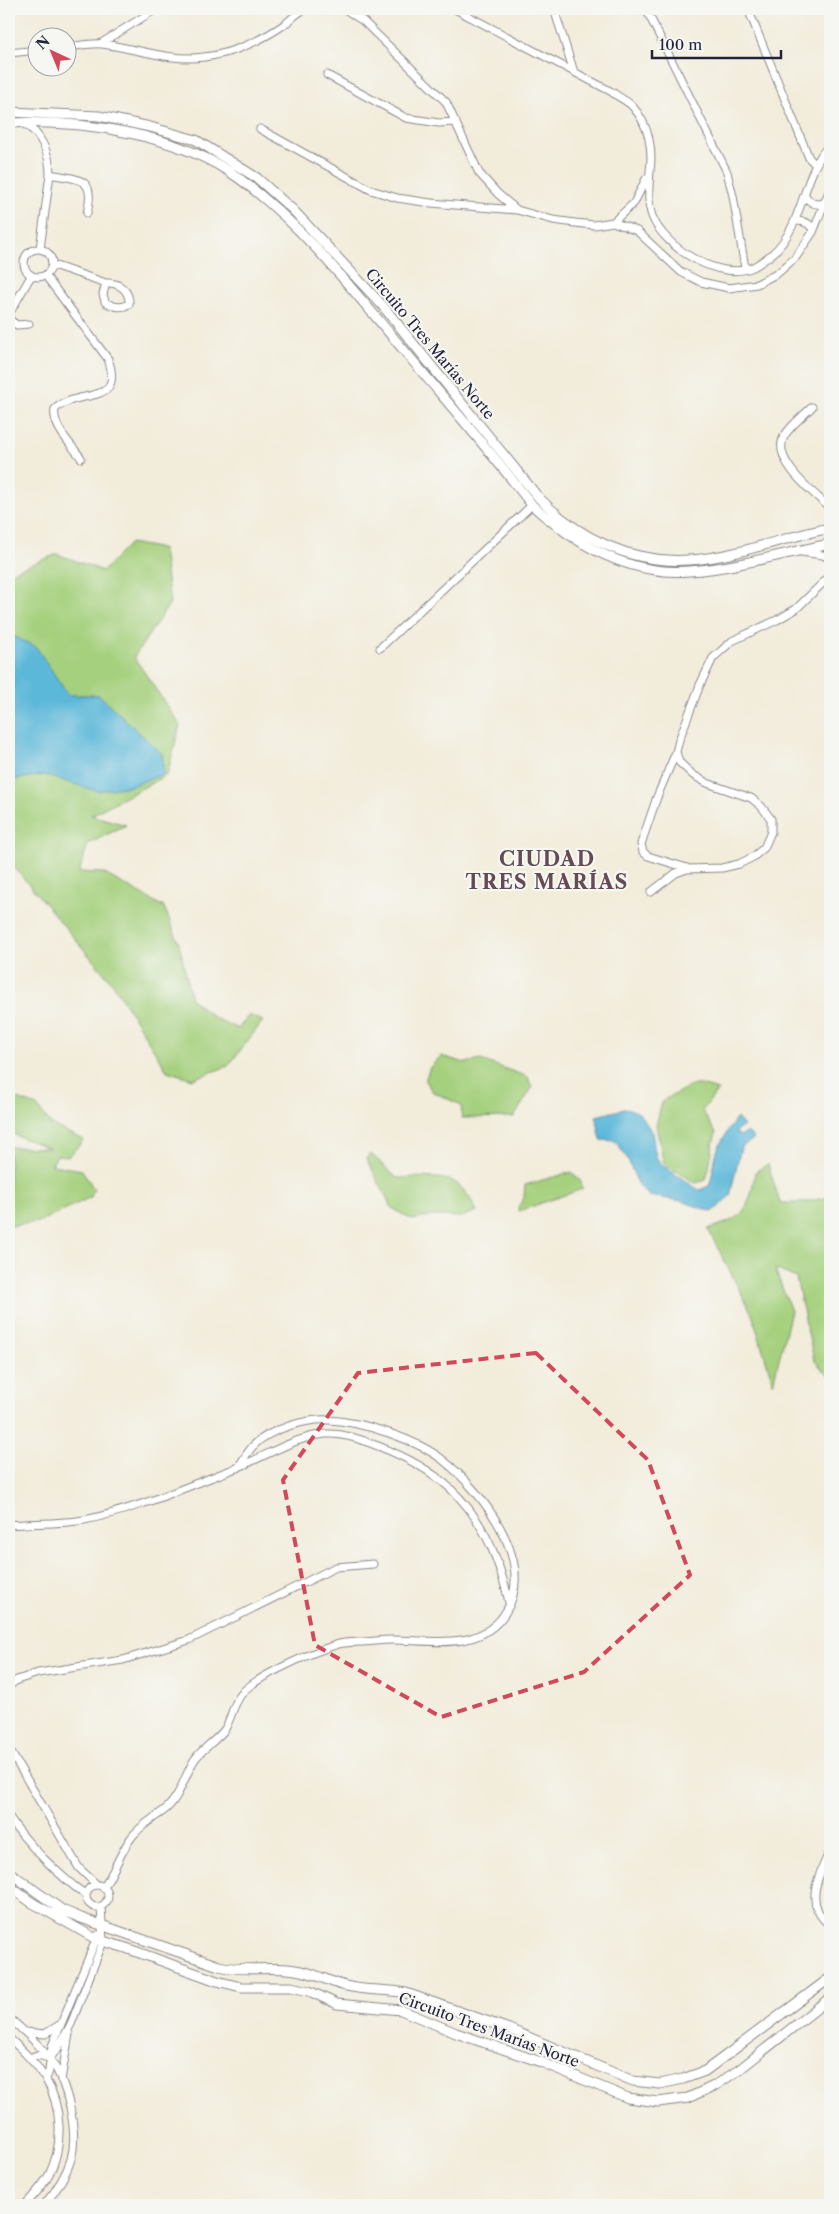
<svg xmlns="http://www.w3.org/2000/svg" width="839" height="2214" viewBox="0 0 839 2214" font-family="'Libre Caslon Text',serif">
<style>
.green{fill:#a5d07d;stroke:#64795c}
.water{fill:#5bb8d9;stroke:#3e6d8a}
.lines{fill:none;stroke-linecap:round;stroke-linejoin:round}
.minor-casing{stroke:#8a878a;stroke-width:9}
.tertiary-casing{stroke:#8a878a;stroke-width:11}
.minor{stroke:#fff;stroke-width:7}
.tertiary{stroke:#fff;stroke-width:9}
.marked{fill:none;stroke:#d1495b;stroke-width:4;stroke-dasharray:10 6;stroke-linejoin:round}
.labels{text-anchor:middle;stroke-width:4.5;stroke-linejoin:round;paint-order:stroke}
.street-label{font-size:15px;fill:#22223b;stroke:#f6f6f2}
.district-label{font-size:20px;font-weight:bold;letter-spacing:1px;fill:#644b54;stroke:#f6f6f2}
</style>
<rect width="100%" height="100%" fill="#f6f6f2"/>
<filter id="ink" filterUnits="userSpaceOnUse"><feTurbulence type="fractalNoise" baseFrequency=".02" numOctaves="2"/><feDisplacementMap in="SourceGraphic" scale="10" xChannelSelector="R" yChannelSelector="G"/><feConvolveMatrix kernelMatrix="1 2 1 2 8 2 1 2 1" color-interpolation-filters="sRGB"/></filter>
<filter id="wash" filterUnits="userSpaceOnUse"><feTurbulence type="fractalNoise" baseFrequency=".0096" numOctaves="4" result="noise"/><feDisplacementMap in="SourceGraphic" scale="20" xChannelSelector="R" yChannelSelector="G"/><feGaussianBlur stdDeviation="1.12" result="paint"/><feColorMatrix in="noise" values="0 0 0 0 0 0 0 0 0 0 0 0 0 0 0 0 0 1.4 0 .05"/><feComposite in="paint" operator="in"/></filter>
<g filter="url(#wash)">
<rect width="100%" height="100%" fill="#f2ecda"/>
<!-- green -->
<path class="green" d="M130 543 163 549 170 603 134 657 180 725 167 775 91 815 126 825 88 844 79 872 103 873 164 907 179 943 191 999 215 1018 238 1029 249 1015 263 1021 228 1066 193 1079 167 1071 113 984 9 861V573L57 554 103 571Z
M441 1056 465 1063 481 1060 528 1077 532 1088 514 1117 462 1118 461 1105 433 1092 425 1081 430 1067Z
M692 1085H701L718 1090 702 1111 716 1133C711 1148 711 1164 706 1180L696 1183 664 1164 656 1126 662 1101Z
M9 1096 37 1106 50 1124 84 1140 69 1156 57 1155 52 1165 82 1170 94 1189 91 1197 39 1222 9 1226V1147L50 1148 9 1133Z
M371 1154 397 1178C408 1177 448 1176 456 1183 466 1190 471 1200 477 1211L461 1217 431 1216 412 1220 392 1208 366 1158Z
M768 1164 780 1203H798L830 1197V1377L814 1360 796 1278 775 1269 791 1311 773 1383 752 1314 708 1229C746 1218 749 1210 755 1172Z
M572 1172 581 1182 582 1189 519 1211 518 1207 524 1198 525 1185Z"/>
<!-- water -->
<path class="water" d="M9 634 36 647 68 695H99L162 754 164 774 131 786 97 791 44 775 9 780Z
M627 1108 639 1113 652 1132 656 1157 662 1165 699 1190 709 1186C713 1175 713 1165 716 1154 718 1146 731 1125 737 1118L744 1126 735 1132 740 1136 748 1132 754 1139 741 1147 730 1196 713 1212 681 1201 649 1196 639 1186 627 1158 615 1141 601 1140 596 1116Z"/>
</g>
<g filter="url(#ink)">
<g class="lines">
<!-- minor casing -->
<g class="minor-casing">
<path id="minor" d="M345 9 363 21 446 102 479 173 498 194 517 210 553 220 575 223 594 225 613 222 634 203 646 179
M455 9 612 92C618 97 628 101 633 107 649 125 653 149 650 171 649 187 647 202 652 216 664 248 720 282 753 267 759 264 767 258 772 254 805 225 801 175 830 144
M554 9 574 72
M646 9 727 172 733 196 745 268
M748 9 809 158 816 165
M100 44 156 9
M68 47C78 46 91 43 102 44 136 48 170 62 204 57 232 54 262 40 285 24 293 18 297 12 306 9
M9 53 38 50
M327 75 406 118 439 123 456 122
M22 123C41 131 50 155 50 174L40 249
M260 129 371 190 397 198 431 203 517 210
M50 174C80 180 96 177 87 213
M805 195C809 202 815 206 823 203
M796 221C804 221 812 223 813 232
M613 222 637 231 681 272 701 282 729 288 757 284 778 273 796 257 813 232 830 189
M24 263a14 14 0 1 1 28 0a14 14 0 1 1-28 0Z
M53 265 106 283C119 282 130 291 129 304 121 309 113 307 105 302L103 294 106 283
M45 275 108 359C125 407 78 388 55 409 52 427 71 444 81 458
M29 324 17 325 10 320 9 314 31 276
M812 407C803 416 791 425 785 435 769 459 814 493 830 508
M801 552 823 555 830 559
M380 648 532 505
M676 752 657 797 641 844 643 852 648 856 687 868
M651 892 676 873 687 869 722 868 739 864 753 857 764 848 771 832V819L761 806 751 798 707 783 693 775 679 762 676 752 679 740 700 685 713 658 732 641 777 620 796 609 830 576
M9 1525C33 1523 60 1524 84 1520 135 1510 183 1488 231 1470 262 1459 293 1437 326 1434 344 1433 362 1440 378 1446 435 1468 472 1498 495 1556 501 1572 506 1586 509 1603
M9 1686 17 1680 38 1673 123 1660 189 1640 336 1567 373 1564
M9 1749 79 1868 97 1885
M9 1817C26 1843 60 1877 86 1895
M830 1851C818 1876 803 1905 830 1925
M86 1896a11 11 0 1 1 22 0a11 11 0 1 1-22 0Z
M104 1887C114 1872 120 1853 131 1838 140 1825 155 1818 167 1808 181 1795 185 1774 195 1759 203 1748 217 1740 225 1729 232 1717 233 1702 244 1691 258 1676 315 1651 336 1645 343 1642 352 1643 359 1642 370 1642 381 1640 392 1640 431 1640 480 1652 505 1613 538 1563 482 1491 443 1460 416 1439 363 1422 329 1420 308 1418 270 1429 254 1445 248 1451 243 1460 238 1468
M9 2018C23 2030 39 2044 50 2059 67 2082 79 2131 71 2159 66 2176 55 2192 44 2205
M26 2032 45 2034 61 2024
M9 2038C22 2050 35 2062 45 2078 62 2106 64 2145 49 2175 43 2186 33 2196 25 2205
M30 2058 37 2055 49 2058
M50 2058 58 2048 71 2024 103 1942 101 1906
M46 2079 49 2071 52 2046 98 1935
M61 2080 69 2034"/>
</g>
<!-- tertiary casing -->
<g class="tertiary-casing">
<path id="tertiary" d="M9 112 99 116 150 127 196 140 257 178 293 210 382 305 538 497C578 538 631 564 689 560 737 557 783 537 830 528
M9 123C83 120 180 134 240 179 305 227 355 293 407 354 449 404 492 453 532 505 575 544 628 576 689 571 736 568 784 553 830 544
M9 1872 62 1910 81 1918 219 1966C244 1972 270 1966 295 1970 314 1972 328 1982 346 1986 366 1991 386 1989 406 1993L509 2029 633 2081 660 2084 683 2079 705 2071 830 1978
M9 1886 31 1902 96 1939 126 1948 217 1981 241 1987H291L309 1991 337 2004 401 2010 456 2033 541 2062 628 2098 658 2102 688 2098 716 2085 740 2069 830 1998"/>
</g>
<!-- minor -->
<use href="#minor" class="minor"/>
<!-- tertiary -->
<use href="#tertiary" class="tertiary"/>
</g>
</g>
<!-- marked area -->
<path class="marked" d="M536 1353 648 1460 690 1575 584 1672 441 1717 315 1645 283 1480 358 1373Z"/>
<g class="labels">
<!-- street labels -->
<g class="street-label">
<text transform="translate(430 344) rotate(50)" y="5">Circuito Tres Marías Norte</text>
<text transform="translate(489 2030) rotate(20)" y="5">Circuito Tres Marías Norte</text>
</g>
<!-- district labels -->
<g class="district-label">
<text x="547" y="866">CIUDAD<tspan x="547" dy="23">TRES MARÍAS</tspan></text>
</g>
</g>
<!-- margin -->
<rect width="839" height="2214" fill="none" stroke="#f6f6f2" stroke-width="30"/>
<!-- north arrow -->
<g transform="translate(52 52) rotate(316)"><circle r="24" fill="#f6f6f2" stroke="#a1a1a9"/>
<path d="M0-4L9 19L0 12L-9 19Z" fill="#d1495b"/>
<text y="-8" font-size="14" font-weight="bold" text-anchor="middle" fill="#22223b">N</text>
</g>
<!-- scale -->
<path d="M652 50v8h129v-8" fill="none" stroke="#22223b" stroke-width="2.5"/>
<text x="659" y="50" font-size="15" fill="#22223b" stroke="#f6f6f2" stroke-width="4" paint-order="stroke">100 m</text>
</svg>
